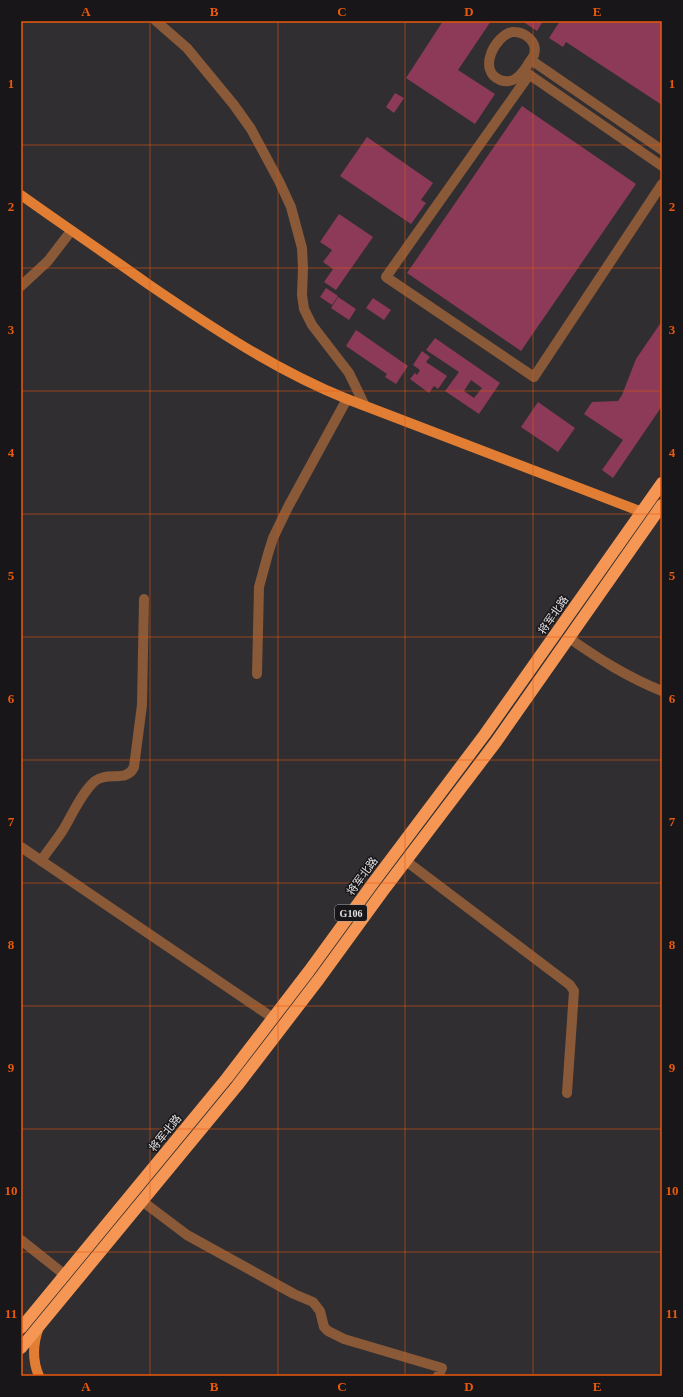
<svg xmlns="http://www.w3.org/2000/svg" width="683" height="1397" viewBox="0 0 683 1397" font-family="'Times New Roman','Noto Sans SC',serif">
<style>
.building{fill:#8c3a57;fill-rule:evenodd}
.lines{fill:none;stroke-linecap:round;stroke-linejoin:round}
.minor{stroke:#895938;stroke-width:10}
.major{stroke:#e17e33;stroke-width:10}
.highway{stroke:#f59654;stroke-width:12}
.grid{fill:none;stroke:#e8590c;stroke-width:1;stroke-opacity:0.55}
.labels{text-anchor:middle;stroke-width:3;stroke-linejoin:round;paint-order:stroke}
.shield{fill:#181618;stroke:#a5a4a6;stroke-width:1}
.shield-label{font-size:10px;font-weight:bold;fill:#e2e1e3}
.street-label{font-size:11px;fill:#e2e1e3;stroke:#181618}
.neatline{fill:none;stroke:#e8590c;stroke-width:1.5}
.grid-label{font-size:13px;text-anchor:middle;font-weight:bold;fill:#e8590c}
</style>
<rect width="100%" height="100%" fill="#312e31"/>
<!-- building -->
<path class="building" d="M443 21H491L458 70 495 94 475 124 406 78Z
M522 21H543L537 31Z
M560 21H662V105L566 42 563 47 549 38Z
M395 93 404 98 394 113 386 107Z
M522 106 636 184 521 351 407 273Z
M367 137 433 183 421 200 426 203 411 224 340 176Z
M339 214 373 237 336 290 324 282 333 269 323 262 332 250 320 242Z
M326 288 338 296 332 305 320 297Z
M338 297 356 309 349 320 331 308Z
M373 298 391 310 384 320 366 308Z
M662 321V406L613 478 602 470 623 440 584 414 592 402 618 401 622 395 636 359Z
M356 330 408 366 396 384 385 377 387 374 346 346Z
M435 338 500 383 479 414 445 391 459 372 426 350ZM471 380 482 388 474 398 464 391Z
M422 351 430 357 426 362 447 376 438 389 434 386 429 393 410 379 415 373 417 375 420 370 413 365Z
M538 402 575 428 558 452 521 427Z"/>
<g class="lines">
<!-- minor -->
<path class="minor" d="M156 21 187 48 234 105 251 129 279 181 291 207 302 248 303 268 302 295 304 309 312 325 349 373 364 404
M512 32C524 31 538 41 534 55 532 59 529 62 527 66 521 75 513 85 500 80 477 70 495 36 512 32Z
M531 60 662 150
M524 71 662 166
M529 75 386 277 534 377 662 184
M21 286 48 261 71 231
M569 638C599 659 627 677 662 691
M257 674 259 587 268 554 273 538 288 507 347 399
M21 847 273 1018
M41 861C48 850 56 841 63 830 72 815 82 792 95 781 107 771 127 783 134 767L142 705 144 599
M406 861 570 985 574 991 567 1093
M142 1201 187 1235 294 1294 313 1302 320 1311 324 1327 328 1331 344 1339 442 1368 438 1376
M21 1240 65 1275"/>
<!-- major -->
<path class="major" d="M21 195C63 225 106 254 148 284 211 327 275 370 347 399L642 512
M39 1327C33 1343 32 1360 39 1376"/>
<!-- highway -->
<path class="highway" d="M21 1328 227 1078 309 971 373 883 485 734 662 483
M21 1348 237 1086 319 979 383 891 496 742 662 505"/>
</g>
<!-- grid -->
<path class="grid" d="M150 21V1376M278 21V1376M405 21V1376M533 21V1376M21 145H662M21 268H662M21 391H662M21 514H662M21 637H662M21 760H662M21 883H662M21 1006H662M21 1129H662M21 1252H662"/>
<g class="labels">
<!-- shield labels -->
<rect class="shield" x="335" y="905" width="32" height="16" rx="3"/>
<g class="shield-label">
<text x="351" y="917">G106</text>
</g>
<!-- street labels -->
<g class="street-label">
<text transform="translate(553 615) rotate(-55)" y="4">将军北路</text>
<text transform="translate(362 876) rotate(-54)" y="4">将军北路</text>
<text transform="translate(165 1133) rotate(-51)" y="4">将军北路</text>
</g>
</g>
<!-- border -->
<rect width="683" height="1397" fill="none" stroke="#181618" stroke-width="44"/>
<rect x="22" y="22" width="639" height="1353" class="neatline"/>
<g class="grid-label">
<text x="86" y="16">A</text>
<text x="214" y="16">B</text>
<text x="342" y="16">C</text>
<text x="469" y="16">D</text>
<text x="597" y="16">E</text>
<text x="11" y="88">1</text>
<text x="672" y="88">1</text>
<text x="11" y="211">2</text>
<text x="672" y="211">2</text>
<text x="11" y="334">3</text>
<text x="672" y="334">3</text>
<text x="11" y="457">4</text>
<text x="672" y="457">4</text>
<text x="11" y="580">5</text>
<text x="672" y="580">5</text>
<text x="11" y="703">6</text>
<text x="672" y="703">6</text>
<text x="11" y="826">7</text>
<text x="672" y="826">7</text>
<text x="11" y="949">8</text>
<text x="672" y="949">8</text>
<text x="11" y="1072">9</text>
<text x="672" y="1072">9</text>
<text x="11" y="1195">10</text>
<text x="672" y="1195">10</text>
<text x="11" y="1318">11</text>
<text x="672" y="1318">11</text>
<text x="86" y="1391">A</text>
<text x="214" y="1391">B</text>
<text x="342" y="1391">C</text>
<text x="469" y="1391">D</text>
<text x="597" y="1391">E</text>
</g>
</svg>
